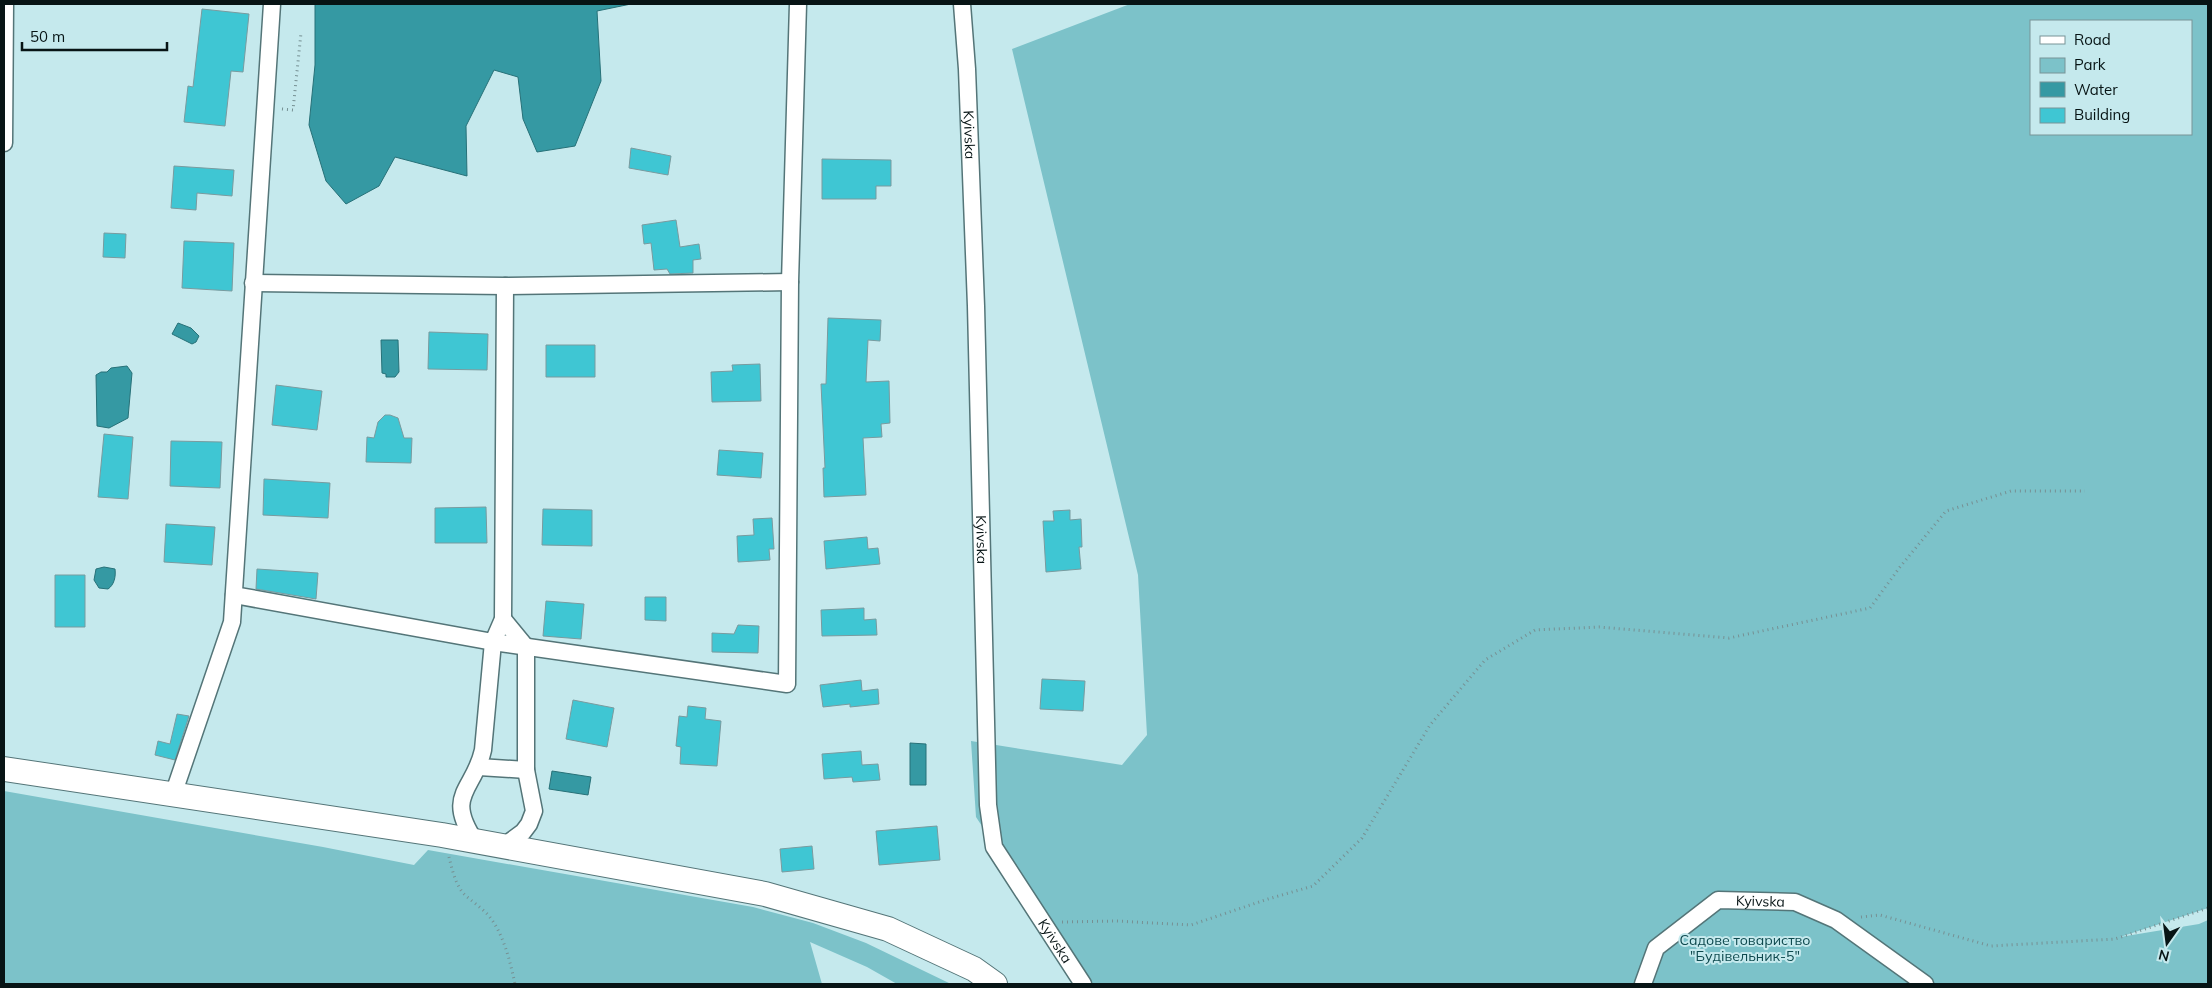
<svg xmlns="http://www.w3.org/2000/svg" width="2212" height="988" viewBox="0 0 2212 988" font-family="Mulish,sans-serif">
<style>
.green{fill:#7cc2c9;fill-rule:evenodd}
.water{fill:#3599a3;stroke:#277178}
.building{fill:#3fc6d3;stroke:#799b9f}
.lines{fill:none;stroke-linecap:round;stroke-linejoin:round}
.minor-casing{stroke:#547578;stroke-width:19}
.secondary-casing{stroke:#547578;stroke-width:26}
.path{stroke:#769093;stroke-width:3;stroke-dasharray:1 4;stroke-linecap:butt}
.minor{stroke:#fff;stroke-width:16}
.secondary{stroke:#fff;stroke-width:24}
.labels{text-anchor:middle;stroke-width:4;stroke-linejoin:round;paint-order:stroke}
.street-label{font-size:14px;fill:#071415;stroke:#c5e9ed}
.park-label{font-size:14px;fill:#0e494e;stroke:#c5e9ed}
</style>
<rect width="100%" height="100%" fill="#c5e9ed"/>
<!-- green -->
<path class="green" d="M1130 4H2208V908L2120 937 2199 924 2208 920V984H1085L976 817 971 741 1122 765 1147 735 1138 575 1012 49ZM2031 21H2191V134H2031Z
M4 791 323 847 414 865 428 850 753 907 813 923 866 943 951 984H897L867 967 810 942 822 984H4Z"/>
<!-- water -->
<path class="water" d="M315 4H631L597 11 601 81 575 146 537 152 523 119 518 77 494 70 466 126 467 176 395 157 379 186 346 204 326 181 309 125 315 65Z
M178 323 191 328 199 336 196 342 192 344 172 334Z
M381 340H398L399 372 395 377H386V374L382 373Z
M127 366 132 373 128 418 109 428 97 426 96 375 101 372H107L111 368Z
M104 567 115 569C116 577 114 585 108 589L99 588 94 580 96 569Z
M910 743 926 744V785H910Z
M552 771 591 777 588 795 549 789Z"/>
<!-- building -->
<path class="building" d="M202 9 249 14 243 72 231 71 225 126 184 122 188 86 193 87Z
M631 148 671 156 668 175 629 168Z
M822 159 891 160V186H876V199H822Z
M174 166 234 170 232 196 197 193 196 210 171 208Z
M676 220 680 247 699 244 701 259 693 260V273L670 274 667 269 654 270 651 243 644 244 642 225Z
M104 233 126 234 125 258 103 257Z
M184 241 234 243 232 291 182 288Z
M828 318 881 320 880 341 868 340 866 382 889 381 890 423 881 424 882 437 863 438 866 495 824 497 823 468H825L821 384H826Z
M429 332 488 334 487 370 428 369Z
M546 345H595V377H546Z
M760 364 761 401 712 402 711 372 733 371 732 365Z
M276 385 322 391 317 430 272 425Z
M385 415H390L398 418 404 438H412L411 463 366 462 367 437 374 438 378 422Z
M104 434 133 437 128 499 98 497Z
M171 441 222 442 220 488 170 486Z
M719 450 763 453 761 478 717 475Z
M264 479 330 483 328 518 263 515Z
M486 507 487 543H435V508Z
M543 509 592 510V546L542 545Z
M1070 510V520L1081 519 1082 547H1079L1081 569 1046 572 1043 521H1054L1053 511Z
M772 518 774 549H769L770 560 738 562 737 536 754 535 753 519Z
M166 524 215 527 212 565 164 562Z
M867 537 868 549 878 548 880 564 826 569 824 541Z
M257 569 318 573 316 599 256 589Z
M55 575H85V627H55Z
M645 597H666V621L645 620Z
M546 601 584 604 581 639 543 636Z
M864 608V620L876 619 877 635 822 636 821 610Z
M738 625 759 626 758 653 712 652V633L734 634Z
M1042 679 1085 681 1083 711 1040 709Z
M861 680 862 691 878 689 879 704 850 707V704L823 707 820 685Z
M573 700 614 708 607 747 566 739Z
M688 706 706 708 705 719 721 721 717 766 680 764 681 747 676 746 679 716 687 717Z
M177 714 189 716 175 760 155 755 158 741 170 744Z
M861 751 862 765 878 764 880 780 853 782 852 777 824 779 822 754Z
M937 826 940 860 879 865 876 831Z
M812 846 814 869 782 872 780 849Z"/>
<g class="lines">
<!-- minor casing -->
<g class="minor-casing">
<g id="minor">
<path id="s1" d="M962 4 967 69 976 306 988 805 994 847 1083 984"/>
<path d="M4 143 5 4"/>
<path d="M253 283 505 286 790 282"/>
<path d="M234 595 493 642 787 684 790 282 798 4"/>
<path d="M503 619 526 647V770L534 811 529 824 523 832 504 846"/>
<path d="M479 767 526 770"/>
<path d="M173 795 232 622 272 4"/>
<path d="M475 841C444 794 474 791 483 750L493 642 503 619 505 286"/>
<path id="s2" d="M1643 984 1656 948 1718 900 1795 902 1836 920 1925 984"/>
</g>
</g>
<!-- secondary casing -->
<g class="secondary-casing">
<path id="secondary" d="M4 769 442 835 765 894 888 929 974 969 995 984"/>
</g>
<!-- path -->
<path class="path" d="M282 109 293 110 301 33
M449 857C452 869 455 883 463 893 471 901 481 907 489 916 504 935 510 961 515 984
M1861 917 1880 915 1991 946 2115 939 2208 908
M1062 922 1116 921 1191 925 1268 899 1313 886 1362 838 1430 725 1485 660 1535 630 1599 627 1729 638 1870 608 1900 567 1946 511 2011 491H2085"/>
<!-- minor -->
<use href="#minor" class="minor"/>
<!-- secondary -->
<use href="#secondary" class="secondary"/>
</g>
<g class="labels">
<!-- street labels -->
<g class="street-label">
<text dy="5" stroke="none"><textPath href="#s1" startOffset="131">Kyivska</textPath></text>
<text dy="5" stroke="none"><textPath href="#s1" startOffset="536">Kyivska</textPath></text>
<text dy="5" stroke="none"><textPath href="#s2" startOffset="159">Kyivska</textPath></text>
<text dy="5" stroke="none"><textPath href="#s1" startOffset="956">Kyivska</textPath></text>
</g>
<!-- park labels -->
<g class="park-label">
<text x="1745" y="945">Садове товариство<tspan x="1745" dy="16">"Будівельник-5"</tspan></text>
</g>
</g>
<!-- border -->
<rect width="2212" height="988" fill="none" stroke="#071415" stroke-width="10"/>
<!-- legend -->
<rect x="2030" y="20" width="162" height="115" fill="#c5e9ed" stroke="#799497"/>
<rect x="2040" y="36" width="25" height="8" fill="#ffffff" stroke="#799497"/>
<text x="2074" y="45" font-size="15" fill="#071415">Road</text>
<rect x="2040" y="58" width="25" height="15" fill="#7cc2c9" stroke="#799497"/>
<text x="2074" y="70" font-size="15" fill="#071415">Park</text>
<rect x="2040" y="82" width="25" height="15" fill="#3599a3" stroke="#799497"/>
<text x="2074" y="95" font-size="15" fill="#071415">Water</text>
<rect x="2040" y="108" width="25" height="15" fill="#3fc6d3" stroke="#799497"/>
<text x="2074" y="120" font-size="15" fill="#071415">Building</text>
<!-- north arrow -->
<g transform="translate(2167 943) rotate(194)" stroke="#c5e9ed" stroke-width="4" paint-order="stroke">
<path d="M0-4L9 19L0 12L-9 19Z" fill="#071415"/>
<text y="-8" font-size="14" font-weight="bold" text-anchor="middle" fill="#071415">N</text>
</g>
<!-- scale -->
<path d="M22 42v8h145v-8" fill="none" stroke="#071415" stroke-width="2.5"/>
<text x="30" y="42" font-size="15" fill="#071415" stroke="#c5e9ed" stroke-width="4" paint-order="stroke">50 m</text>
</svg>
